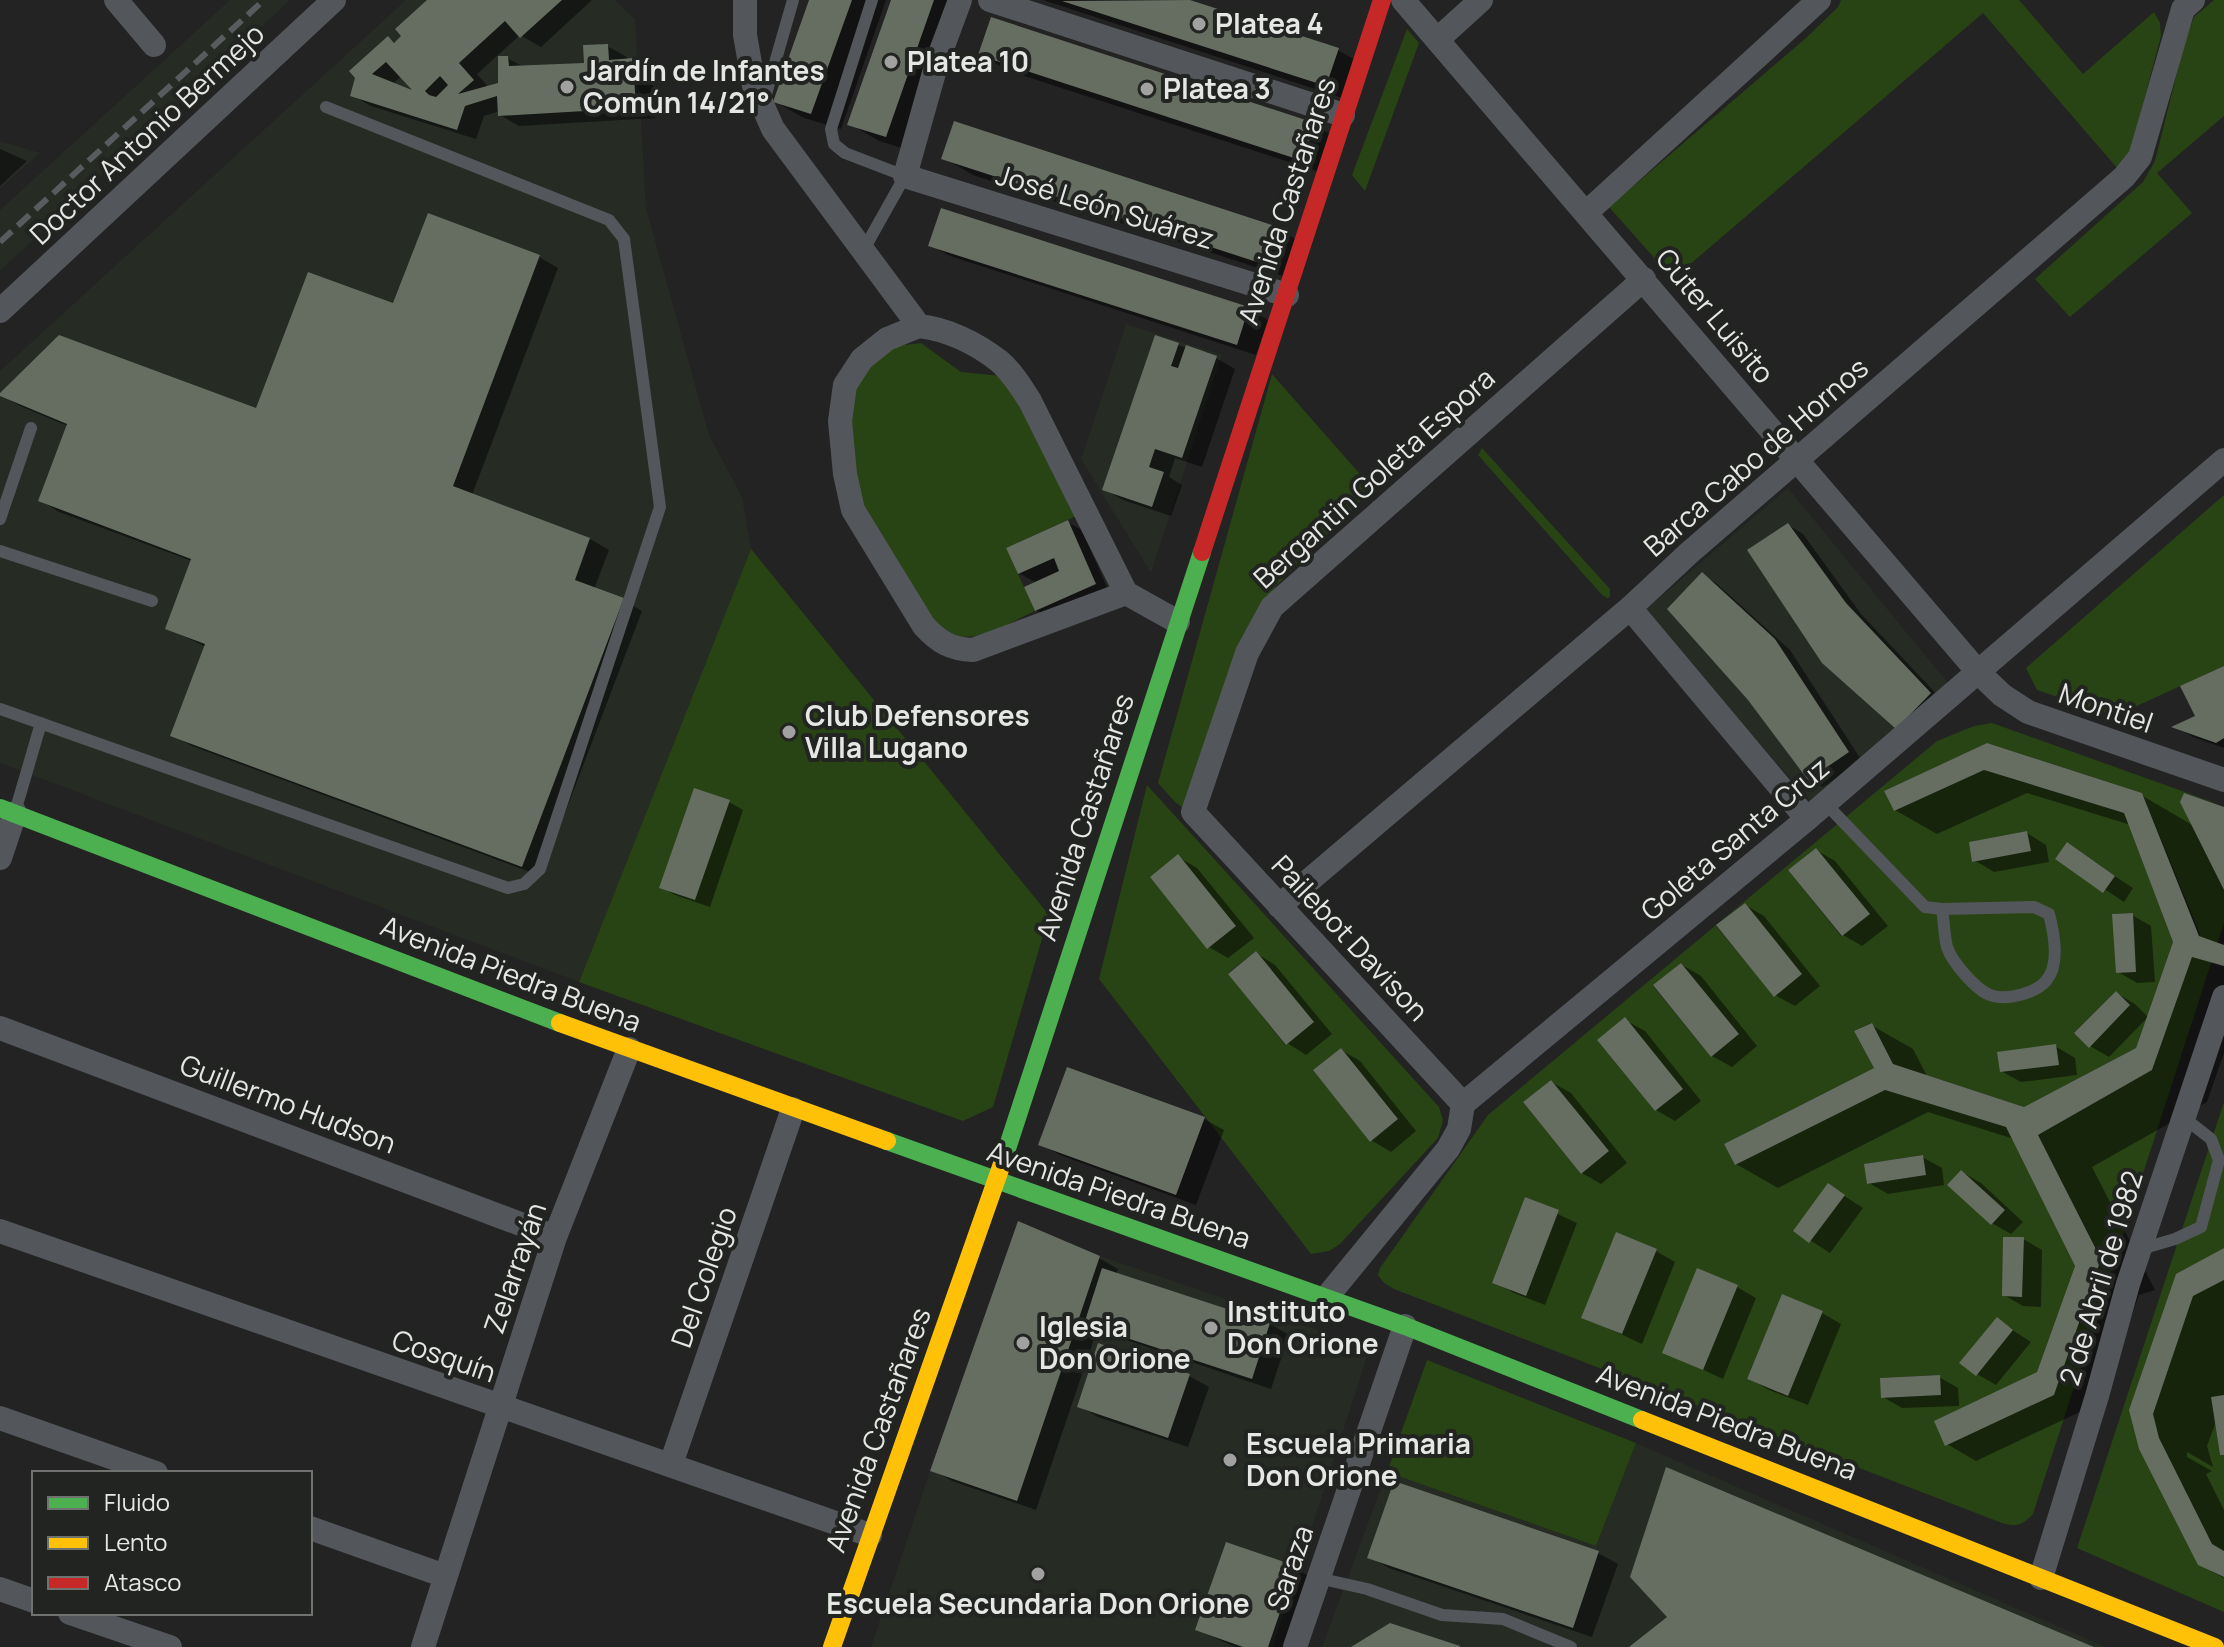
<svg xmlns="http://www.w3.org/2000/svg" width="2224" height="1647" viewBox="0 0 2224 1647" font-family="Manrope,sans-serif">
<style>
.built{fill:#262b24}
.green{fill:#284414;fill-rule:evenodd}
.shadow{fill:#0007;fill-rule:evenodd}
.building{fill:#666e62;fill-rule:evenodd}
.lines{fill:none;stroke-linecap:round;stroke-linejoin:round}
.lane{stroke:#53575c;stroke-width:12}
.street{stroke:#53575c;stroke-width:24}
.fast{stroke:#4caf50;stroke-width:18}
.slow{stroke:#ffc107;stroke-width:18}
.jam{stroke:#c62828;stroke-width:18}
.rail{stroke:#595c5e;stroke-width:6;stroke-dasharray:16 8;stroke-linecap:butt}
.poi-dot{fill:#a1a2a0;stroke:#222421;stroke-width:3}
.labels{text-anchor:middle;stroke-width:8;stroke-linejoin:round;paint-order:stroke}
.poi-label{font-size:28px;font-weight:bold;fill:#e5e7e4;stroke:#222421;text-anchor:start}
.street-label{font-size:28px;fill:#e5e7e4;stroke:#222421}
</style>
<rect width="100%" height="100%" fill="#222322"/>
<!-- built -->
<path class="built" d="M230 0H290L0 271V210Z
M406 0H615L635 19 646 208 709 435 742 497 751 549 579 982 0 763V371Z
M0 141 40 153 0 188Z
M1126 324 1222 355 1151 573 1081 459Z
M1788 488 1948 683 1810 801 1644 611Z
M1100 1256 1370 1348 1273 1647H871L930 1471 1016 1501Z
M1636 1443 2106 1647H1322L1387 1472 1596 1546Z"/>
<!-- green -->
<path class="green" d="M1841 0H2019L2083 74 2154 12 2160 23 2161 36 2133 141 2140 150 2118 169 1983 13 1673 279 1609 207 1806 38 1838 7Z
M2214 0H2224V116L2157 173 2192 213 2070 317 2035 279 2143 182 2155 161 2184 45 2194 17Z
M1407 29 1419 43 1365 191 1352 175Z
M921 343 961 372 1001 376 1016 392 1076 516 1006 548 1035 611C1001 626 976 648 940 630L860 507 847 417 854 385 868 365 895 346Z
M1272 374 1373 489 1276 586 1242 649 1185 809 1176 803 1158 783Z
M1482 448 1610 589V597L1607 598 1602 595 1478 455Z
M2224 495V666L2115 716 2037 690 2026 668Z
M751 549 1049 915 993 1107 963 1121 579 982Z
M1992 723 2224 806 2184 793 2181 801 2224 890V923L2033 1514C2024 1524 2016 1528 2002 1523L1394 1289 1384 1283 1378 1275 1380 1268 1488 1115 1937 741 1974 726ZM1987 743 2142 793 2200 934 2152 1070 2038 1135 2101 1258 2054 1394 2037 1372 2075 1266 2006 1127 1885 1090 1735 1165 1724 1144 1874 1068 1854 1031 1871 1023 1893 1064 2024 1107 2136 1048 2173 942 2124 813 1984 770 1894 811 1884 791ZM2027 831 2030 851 1973 862 1970 842ZM2067 842 2115 876 2104 892 2055 859ZM1816 848 1869 914 1841 936 1788 870ZM1744 903 1802 974 1774 996 1716 926ZM2132 913 2136 972 2117 973 2113 914ZM1681 963 1739 1034 1711 1057 1653 986ZM2116 991 2130 1005 2089 1047 2074 1033ZM1597 1040 1683 1089 1655 1111ZM1551 1080 1609 1151 1581 1174 1523 1102ZM1922 1155 1925 1175 1867 1184 1865 1164ZM1525 1197 1559 1211 1525 1296 1492 1283ZM1657 1249 1622 1334 1582 1318ZM1782 1295 1823 1311 1787 1396 1747 1379ZM1939 1375 1940 1395 1882 1398 1881 1378Z
M1147 785 1439 1107 1443 1120 1438 1138 1340 1244 1329 1251 1311 1254 1099 979ZM1177 855 1207 948 1150 877ZM1256 951 1313 1022 1285 1045 1228 973ZM1341 1048 1398 1119 1370 1142 1313 1070Z
M2224 1102V1248L2192 1266 2205 1290 2224 1280V1395L2211 1397 2220 1455H2224V1551L2199 1565 2218 1575 2224 1557 2218 1575 2224 1577V1612L2077 1548ZM2159 1439 2212 1544 2199 1564Z
M1427 1360 1636 1443 1596 1546 1387 1472Z"/>
<!-- shadow -->
<path class="shadow" d="M430 0H592L541 47 520 35 477 74 489 88 500 84 507 58 524 67 586 65 607 46 627 57V60H633L652 71 655 118 519 126 500 115V111L484 116 476 139 371 106 352 95 388 38 396 43ZM402 76 419 94 392 84Z
M811 0H886L841 129 804 118 776 102Z
M894 0H969L915 152 879 141 850 124Z
M1043 0H1184L1338 50 1367 67 1355 102Z
M992 20 1314 125 1343 141 1332 176 1009 71 980 55Z
M955 124 1278 229 1306 245 1295 280 973 175 944 158Z
M0 149 27 161 0 186Z
M942 210 1249 309 1268 320 1256 355 950 256 930 245Z
M539 257 558 268 472 495 590 539 609 550 594 589 623 600 642 611 541 876 192 746 173 735 206 647 167 628 192 561 59 512 40 500 68 426 20 406 1 395 257 411 394 306Z
M1178 345 1216 358 1235 369 1202 467 1175 458 1169 477 1182 485 1171 516 1123 500 1104 489Z
M1067 522 1082 530 1109 592 1050 618 1036 610 1037 583 1019 573Z
M1788 525 1803 534 1861 614 1944 702 1897 728Z
M1702 575 1716 583 1790 650 1862 761 1823 787 1809 778Z
M2224 668V748L2193 737 2176 727 2198 717Z
M1987 745 2141 795 2194 826 2224 809V1053L2207 1102 2092 1167 2155 1290 2139 1295 2096 1417 2084 1410 1976 1461 1947 1444 2037 1374 2077 1266 2014 1139 1928 1112 1778 1188 1736 1164 1876 1069 1871 1025 1913 1049 1928 1078 2024 1110 2137 1050 2175 942 2131 825 2027 793 1937 834 1895 810Z
M729 802 743 810 710 907 675 895 661 887Z
M2027 833 2046 845 2049 862 1994 872 1974 860Z
M2067 845 2133 888 2124 902 2058 858Z
M1816 850 1835 861 1888 926 1862 946 1843 935Z
M1178 857 1197 868 1254 938 1228 958 1209 947Z
M1745 905 1764 916 1820 986 1795 1006 1775 995Z
M2132 915 2151 926 2155 982 2137 983 2118 972Z
M1256 953 1275 965 1332 1034 1306 1055 1287 1043Z
M1682 965 1701 976 1757 1046 1732 1067 1712 1056Z
M2116 993 2135 1004 2148 1017 2109 1057 2090 1046Z
M1625 1020 1645 1031 1701 1101 1675 1121 1656 1110Z
M2055 1046 2075 1058 2077 1075 2021 1082 2001 1071Z
M1341 1050 1360 1061 1416 1131 1391 1152 1371 1140Z
M1068 1069 1204 1119 1224 1130 1196 1205 1060 1155 1040 1144Z
M1551 1082 1571 1093 1627 1163 1601 1184 1582 1173Z
M1922 1157 1942 1168 1944 1185 1888 1194 1869 1183Z
M1962 1172 1981 1183 2023 1222 2011 1234 1992 1223Z
M1829 1186 1863 1208 1830 1253 1796 1231Z
M1527 1200 1577 1223 1545 1305 1514 1293 1495 1282Z
M2023 1239 2042 1250 2041 1307 2023 1306 2004 1295Z
M2224 1250V1455L2217 1419 2207 1446 2213 1467 2187 1452V1457L2212 1471 2206 1474 2224 1510V1578L2200 1564 2142 1450 2178 1275Z
M1656 1251 1675 1262 1642 1344 1584 1317Z
M1099 1258 1118 1269 1116 1275 1270 1324 1289 1335 1271 1389 1097 1330 1036 1510 952 1481 933 1470Z
M1737 1287 1756 1298 1723 1379 1665 1352Z
M1783 1297 1822 1313 1841 1324 1808 1405 1769 1390 1750 1379Z
M1997 1320 2031 1342 1996 1385 1977 1374Z
M1100 1346 1189 1376 1209 1387 1188 1447 1098 1417 1079 1406Z
M1939 1377 1958 1388 1959 1406 1902 1408 1883 1397Z
M1395 1483 1598 1553 1618 1564 1592 1637 1389 1568 1370 1557Z
M1295 1568 1314 1579 1291 1647H1235L1198 1630Z"/>
<!-- building -->
<path class="building" d="M427 0H562L520 38 505 21 459 63 474 80 458 94 498 83V56H508L509 66 584 63 583 45 608 44 609 60 633 58 636 108 498 116 497 96 465 106 457 130 350 96 355 78 349 71 388 36 394 43 401 36 395 29ZM386 62 412 90 372 74ZM440 76 448 85 436 97 429 95 425 91Z
M809 0H852L811 114 773 102Z
M891 0H934L886 137 847 125Z
M1190 0 1339 48 1326 86 1062 1Z
M991 17 1315 123 1303 161 978 55Z
M954 121 1278 227 1266 265 941 159Z
M941 208 1249 307 1237 345 928 246Z
M428 213 540 255 453 486 590 538 575 580 624 598 522 867 170 736 205 644 165 629 191 559 38 501 67 424 0 396V393L59 335 256 408 308 272 393 303Z
M1155 335 1179 343 1171 366 1178 368 1186 345 1217 356 1182 458 1155 449 1149 467 1164 472 1152 507 1102 490Z
M1068 520 1096 584 1035 611 1024 587 1059 571 1054 558 1018 574 1006 548Z
M1788 523 1846 603 1931 693 1896 729 1822 663 1747 550Z
M1702 572 1775 639 1849 752 1808 780 1748 700 1667 609Z
M2224 666V738L2216 743 2171 727 2195 716 2180 686Z
M1987 743 2142 793 2199 936 2224 945V966L2192 957 2152 1070 2038 1135 2101 1259 2054 1395 1945 1446 1934 1421 2037 1372 2075 1266 2006 1127 1885 1090 1735 1165 1724 1144 1874 1068 1854 1031 1872 1023 1893 1064 2024 1107 2136 1048 2173 942 2124 813 1984 770 1894 811 1884 791Z
M694 788 730 800 695 900 659 888Z
M2184 793 2224 807V890L2180 802Z
M2027 831 2031 851 1972 862 1969 842Z
M2067 842 2115 876 2103 893 2055 859Z
M1816 848 1870 914 1842 936 1788 870Z
M1178 854 1236 926 1207 949 1150 877Z
M1745 903 1802 974 1774 997 1716 925Z
M2133 913 2136 972 2116 973 2112 914Z
M1256 951 1314 1022 1286 1045 1228 974Z
M1681 963 1739 1034 1711 1057 1653 985Z
M2116 991 2130 1005 2089 1048 2074 1033Z
M1625 1017 1683 1089 1655 1111 1597 1040Z
M2056 1044 2059 1065 2000 1072 1997 1052Z
M1341 1048 1398 1119 1370 1142 1313 1070Z
M1067 1067 1205 1117 1176 1195 1038 1145Z
M1551 1080 1609 1151 1581 1174 1523 1102Z
M1923 1155 1926 1175 1867 1184 1864 1164Z
M1961 1170 2005 1210 1991 1225 1947 1185Z
M1828 1183 1845 1195 1809 1243 1793 1231Z
M1525 1197 1559 1210 1526 1296 1492 1283Z
M1018 1221 1100 1256 1017 1501 930 1471Z
M1616 1232 1657 1249 1622 1334 1581 1318Z
M2003 1237H2024L2022 1297 2002 1296Z
M2224 1248V1280L2193 1296 2153 1414 2159 1438 2212 1544 2224 1551V1577L2198 1565 2139 1449 2129 1410 2176 1274Z
M1102 1268 1270 1323 1252 1379 1084 1324Z
M1697 1268 1738 1285 1703 1370 1662 1353Z
M1782 1294 1823 1311 1788 1396 1747 1379Z
M1997 1317 2013 1330 1976 1376 1959 1363Z
M1098 1343 1190 1374 1168 1438 1077 1407Z
M1940 1375 1941 1395 1881 1398 1880 1378Z
M2224 1395V1455H2220L2211 1397Z
M1666 1467 2094 1647H1629L1667 1617 1630 1577Z
M1394 1481 1599 1551 1573 1628 1367 1558Z
M1226 1542 1296 1566 1268 1647H1243L1195 1630Z
M1390 1623 1460 1646V1647H1351Z"/>
<g class="lines">
<!-- lane -->
<path class="lane" d="M764 101 793 0
M863 251 905 176 845 153 834 144 831 129 872 0
M0 519 31 428
M0 551 152 601
M0 709 508 888 524 884 540 869 660 507 624 239 609 220 326 107
M1826 804 1925 907 1942 909
M15 812 41 723
M2034 907 2049 914C2054 933 2060 965 2046 981 2036 993 2008 1000 1993 996 1977 992 1952 962 1947 947 1944 935 1944 921 1942 909Z
M2141 1249 2175 1239 2201 1227 2219 1160 2211 1139 2183 1117
M1318 1578 1367 1589 1442 1615 1503 1619 1571 1647"/>
<!-- street -->
<path class="street" d="M116 0 154 45
M745 0V35L754 86 773 129 919 326C947 329 976 343 999 361 1012 372 1021 387 1030 401L1126 593 1178 622
M960 0 937 62 905 176 1287 295
M990 0 1343 115
M1403 0 1979 673 2002 695 2028 712 2224 780
M1438 39 1481 0
M1587 212 1819 0
M0 311 334 0
M919 326 887 339 862 359 845 385 840 421 845 474 853 510 924 626C939 642 950 649 973 650L1126 593
M1630 608 1807 819
M0 858 15 813
M1279 906 1630 608 1689 553 2124 177 2140 157 2183 9 2193 0
M0 1028 555 1237
M1463 1104 1193 812 1247 653 1272 607 1644 279
M0 1231 870 1535
M1326 1298 1448 1149 1459 1129 1463 1104 1807 819 2224 460
M0 1418 156 1473
M671 1464 793 1109
M310 1528 445 1576
M2041 1578 2097 1396 2128 1284 2224 997
M0 1589 34 1601
M70 1613 170 1647
M423 1647 555 1237 629 1049
M1295 1647 1405 1326"/>
<!-- fast -->
<path class="fast" d="M0 808 560 1023
M887 1141 1405 1326 1642 1420
M1003 1161 1202 552"/>
<!-- slow -->
<path class="slow" d="M560 1023 887 1141
M1642 1420 2215 1647
M832 1647 1003 1161"/>
<!-- jam -->
<path class="jam" d="M1202 552 1382 0"/>
<!-- rail -->
<path class="rail" d="M0 242 264 0"/>
</g>
<!-- markers -->
<g class="poi-dot">
<circle cx="1199" cy="24" r="8"/>
<circle cx="891" cy="62" r="8"/>
<circle cx="567" cy="87" r="8"/>
<circle cx="1147" cy="89" r="8"/>
<circle cx="789" cy="732" r="8"/>
<circle cx="1211" cy="1328" r="8"/>
<circle cx="1023" cy="1343" r="8"/>
<circle cx="1230" cy="1460" r="8"/>
<circle cx="1038" cy="1574" r="8"/>
</g>
<g class="labels">
<!-- poi labels -->
<g class="poi-label">
<text x="1215" y="34">Platea 4</text>
<text x="907" y="72">Platea 10</text>
<text x="583" y="81">Jardín de Infantes<tspan x="583" dy="32">Común 14/21°</tspan></text>
<text x="1163" y="99">Platea 3</text>
<text x="805" y="726">Club Defensores<tspan x="805" dy="32">Villa Lugano</tspan></text>
<text x="1227" y="1322">Instituto<tspan x="1227" dy="32">Don Orione</tspan></text>
<text x="1039" y="1337">Iglesia<tspan x="1039" dy="32">Don Orione</tspan></text>
<text x="1246" y="1454">Escuela Primaria<tspan x="1246" dy="32">Don Orione</tspan></text>
<text x="1038" y="1614" text-anchor="middle">Escuela Secundaria Don Orione</text>
</g>
<!-- street labels -->
<g class="street-label">
<text transform="translate(147 134) rotate(-43)" y="10">Doctor Antonio Bermejo</text>
<text transform="translate(1287 201) rotate(-72)" y="10">Avenida Castañares</text>
<text transform="translate(1105 207) rotate(17)" y="10">José León Suárez</text>
<text transform="translate(1715 316) rotate(50)" y="10">Cúter Luisito</text>
<text transform="translate(1756 457) rotate(-41)" y="10">Barca Cabo de Hornos</text>
<text transform="translate(1374 478) rotate(-42)" y="10">Bergantin Goleta Espora</text>
<text transform="translate(2106 708) rotate(19)" y="10">Montiel</text>
<text transform="translate(1085 817) rotate(-72)" y="10">Avenida Castañares</text>
<text transform="translate(1735 839) rotate(-40)" y="10">Goleta Santa Cruz</text>
<text transform="translate(1350 938) rotate(47)" y="10">Pailebot Davison</text>
<text transform="translate(511 974) rotate(21)" y="10">Avenida Piedra Buena</text>
<text transform="translate(288 1104) rotate(21)" y="10">Guillermo Hudson</text>
<text transform="translate(1119 1195) rotate(19)" y="10">Avenida Piedra Buena</text>
<text transform="translate(515 1268) rotate(-71)" y="10">Zelarrayán</text>
<text transform="translate(704 1277) rotate(-71)" y="10">Del Colegio</text>
<text transform="translate(2101 1278) rotate(-73)" y="10">2 de Abril de 1982</text>
<text transform="translate(444 1356) rotate(19)" y="10">Cosquín</text>
<text transform="translate(1727 1422) rotate(21)" y="10">Avenida Piedra Buena</text>
<text transform="translate(878 1430) rotate(-70)" y="10">Avenida Castañares</text>
<text transform="translate(1290 1568) rotate(-71)" y="10">Saraza</text>
</g>
</g>
<!-- legend -->
<rect x="32" y="1471" width="280" height="144" fill="#222421" stroke="#70726f" stroke-width="2"/>
<rect x="48" y="1497" width="40" height="12" fill="#4caf50" stroke="#70726f" stroke-width="2"/>
<text x="104" y="1511" font-size="24" fill="#e5e7e4">Fluido</text>
<rect x="48" y="1537" width="40" height="12" fill="#ffc107" stroke="#70726f" stroke-width="2"/>
<text x="104" y="1551" font-size="24" fill="#e5e7e4">Lento</text>
<rect x="48" y="1577" width="40" height="12" fill="#c62828" stroke="#70726f" stroke-width="2"/>
<text x="104" y="1591" font-size="24" fill="#e5e7e4">Atasco</text>
</svg>
